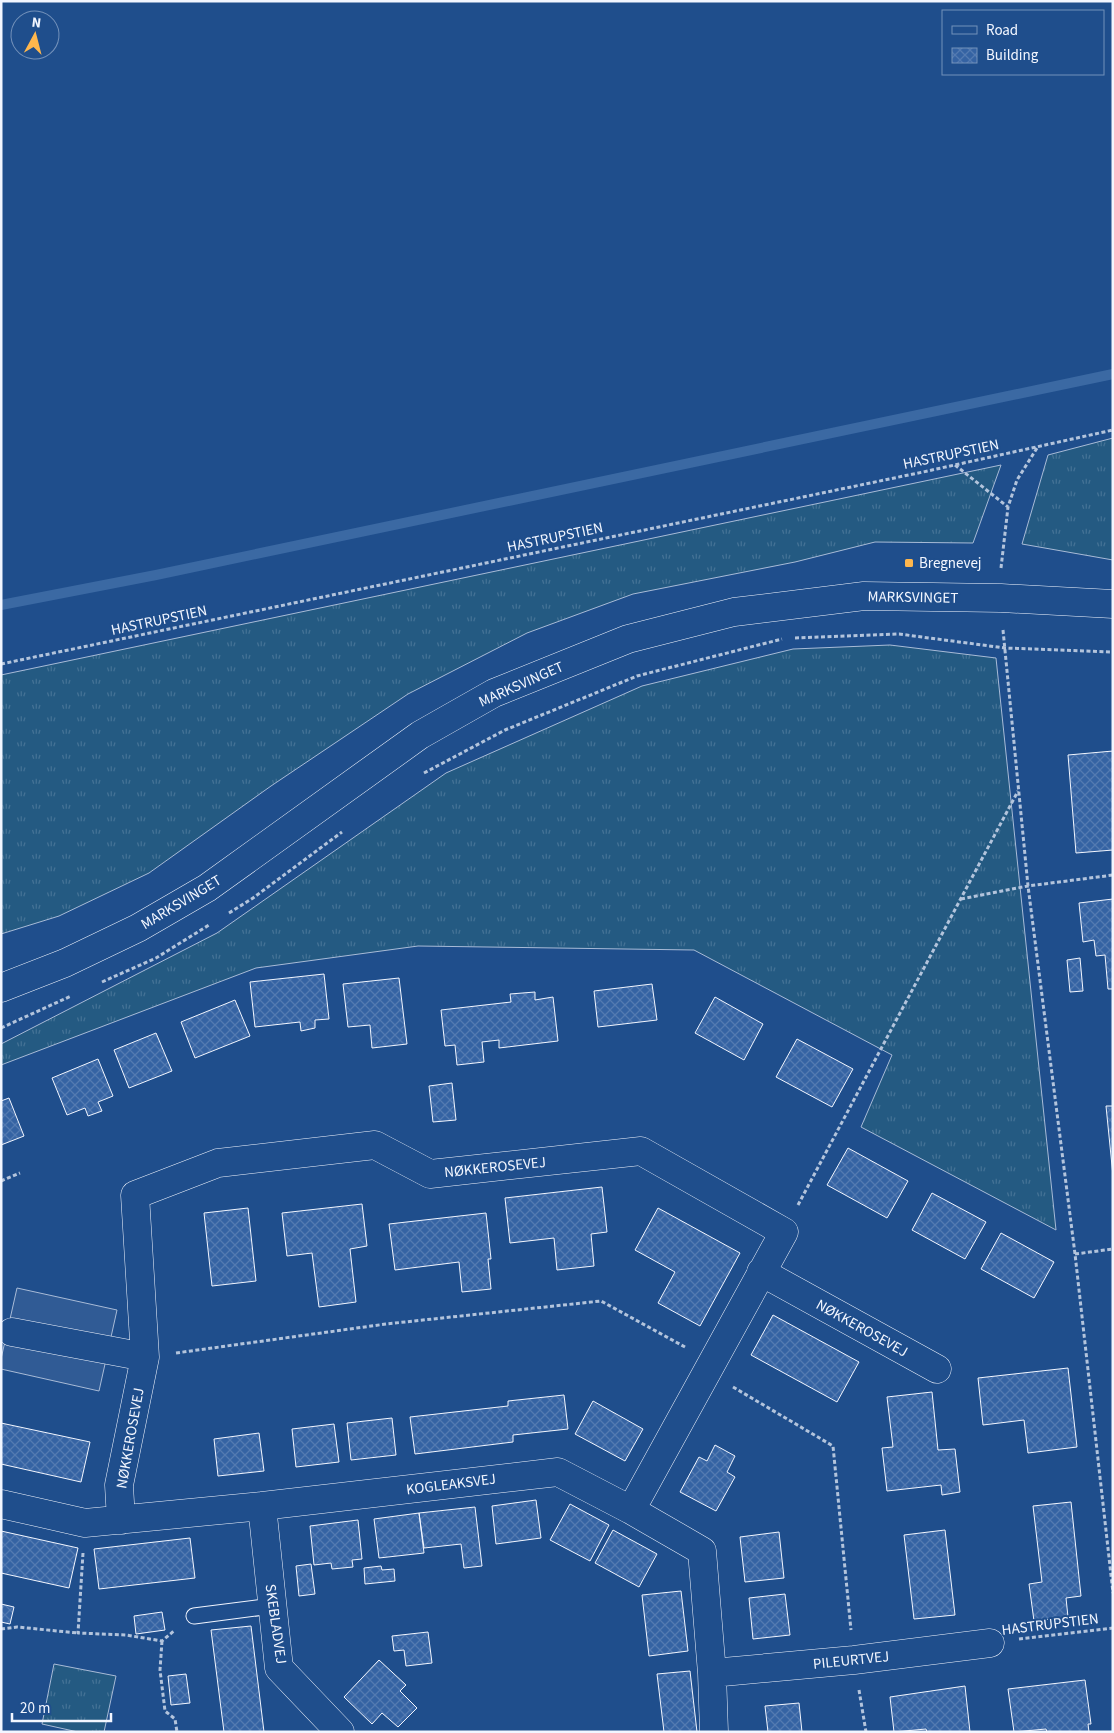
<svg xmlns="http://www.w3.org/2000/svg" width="1114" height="1733" viewBox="0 0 1114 1733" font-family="'Source Sans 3',sans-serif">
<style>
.grass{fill:url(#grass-tufts);stroke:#a8bbd7}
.parking{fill:#305b95;stroke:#a8bbd7}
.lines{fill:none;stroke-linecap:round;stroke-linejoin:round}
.stream{stroke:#3b69a3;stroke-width:10}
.building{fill:url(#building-cross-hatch);stroke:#f2f6ff}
.service-casing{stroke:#f2f6ff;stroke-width:17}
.minor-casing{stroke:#f2f6ff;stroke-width:29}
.tertiary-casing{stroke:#f2f6ff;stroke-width:29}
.path{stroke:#b3c4dc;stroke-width:3;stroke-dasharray:4 2.5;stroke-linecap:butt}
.service{stroke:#1f4e8c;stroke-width:15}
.minor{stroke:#1f4e8c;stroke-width:28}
.tertiary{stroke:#1f4e8c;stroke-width:28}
.poi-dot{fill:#ffb74d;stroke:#1f4e8c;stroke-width:2}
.labels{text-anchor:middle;stroke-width:4;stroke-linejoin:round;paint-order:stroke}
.street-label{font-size:15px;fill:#f2f6ff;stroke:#1f4e8c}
.poi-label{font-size:15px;fill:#f2f6ff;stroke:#1f4e8c;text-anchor:start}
</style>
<defs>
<pattern id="grass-tufts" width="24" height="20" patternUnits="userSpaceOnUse" patternTransform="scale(1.25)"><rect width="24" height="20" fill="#245a82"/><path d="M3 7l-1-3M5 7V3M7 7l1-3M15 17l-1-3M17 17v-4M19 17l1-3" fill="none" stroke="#447295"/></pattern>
<pattern id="building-cross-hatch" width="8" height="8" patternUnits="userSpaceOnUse" patternTransform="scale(1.25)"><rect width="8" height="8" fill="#3563a3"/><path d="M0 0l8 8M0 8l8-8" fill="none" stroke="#537ab1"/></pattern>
</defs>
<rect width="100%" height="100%" fill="#1f4e8c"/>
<!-- grass -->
<path class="grass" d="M1113 438V560L1022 544 1048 455Z
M1001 465 973 543 875 542 795 562 633 594 527 633 408 694 271 786 149 873 59 916 1 934V675Z
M890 645 996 658 1056 1230 861 1127 892 1055 694 950 418 946 256 968 1 1065V1044L217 933 446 773 642 686 793 649Z
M54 1664 116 1676 104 1732H78L42 1724Z"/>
<!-- parking -->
<path class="parking" d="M17 1288 117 1310 99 1391 1 1369V1359Z"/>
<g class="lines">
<!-- stream -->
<path class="stream" d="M1 605 156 575 1113 374"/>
</g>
<!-- building -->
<path class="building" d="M1113 751V850L1076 853 1068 755Z
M1113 899V989H1108L1105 955 1096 956 1094 940 1083 942 1079 903Z
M1080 958 1083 991 1070 992 1067 960Z
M324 974 329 1019 315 1020V1028L301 1031 300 1022 255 1027 250 982Z
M399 978 407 1044 372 1048 370 1025 348 1027 343 984Z
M652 984 657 1020 598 1027 594 991Z
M535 992V1000L553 997 558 1041 499 1048V1040L482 1042 484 1062 457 1065 455 1045 445 1046 441 1010 511 1002 510 994Z
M715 997 763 1024 744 1060 695 1033Z
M235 1000 250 1036 195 1058 181 1022Z
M156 1033 172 1071 129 1088 114 1050Z
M797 1039 853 1069 832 1107 776 1077Z
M98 1059 113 1096 98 1102 102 1111 88 1116 85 1108 67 1115 52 1078Z
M452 1083 456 1120 433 1122 429 1086Z
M9 1098 24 1136 1 1145V1101Z
M1106 1106H1113V1176Z
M848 1148 908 1181 887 1218 827 1185Z
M602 1187 607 1232 591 1234 594 1266 557 1270 554 1238 510 1243 505 1198Z
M932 1193 986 1222 965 1259 912 1230Z
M362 1204 367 1246 350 1249 356 1302 319 1307 312 1253 287 1256 282 1213Z
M248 1208 256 1281 212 1286 204 1213Z
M658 1208 740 1253 700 1326 658 1303 675 1272 635 1250Z
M486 1213 491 1259H488L491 1289 462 1292 459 1262 395 1270 389 1224Z
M1001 1233 1054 1262 1034 1298 981 1269Z
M773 1315 859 1362 837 1402 751 1355Z
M1068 1368 1077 1447 1028 1453 1024 1420 983 1425 978 1378Z
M932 1392 938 1450 955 1449 960 1492 942 1495 941 1485 887 1491 882 1448 893 1447 887 1397Z
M564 1395 568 1429 513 1435V1442L415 1454 410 1417 508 1406V1401Z
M593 1401 643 1429 625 1461 575 1434Z
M392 1418 396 1455 351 1460 347 1423Z
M1 1423 90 1442 81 1482 1 1464Z
M334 1424 339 1462 296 1467 292 1429Z
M259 1433 264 1471 218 1476 214 1439Z
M715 1445 735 1456 727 1472 735 1477 716 1511 680 1492 699 1457 707 1461Z
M536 1500 541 1538 496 1544 492 1506Z
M1071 1502 1081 1596 1066 1598 1068 1617 1034 1621 1029 1584 1042 1582 1033 1506Z
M570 1504 609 1525 590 1561 550 1540Z
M475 1507 482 1566 464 1568 461 1544 424 1548 419 1513Z
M419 1513 424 1553 379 1558 374 1519Z
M358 1520 362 1559 352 1560 353 1567 332 1569 331 1563 314 1565 310 1526Z
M613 1530 657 1554 639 1587 595 1563Z
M945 1530 955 1615 914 1619 904 1535Z
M1 1531 78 1548 69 1588 1 1573Z
M779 1532 784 1578 745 1582 740 1537Z
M190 1538 195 1578 99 1589 94 1549Z
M311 1564 315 1594 299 1596 296 1566Z
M381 1566 382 1570 394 1569 395 1581 365 1584 364 1568Z
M681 1591 688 1651 649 1656 642 1595Z
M785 1594 790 1635 753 1639 749 1598Z
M1 1604 14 1607 10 1624 1 1622Z
M162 1612 165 1630 136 1634 134 1616Z
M251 1626 264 1732H224L211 1630Z
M428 1632 432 1663 406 1666 404 1650 394 1651 392 1636Z
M379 1660 406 1685 400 1691 417 1708 398 1727 382 1713 372 1724 344 1697Z
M690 1671 697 1732H664L657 1674Z
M186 1674 190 1703 171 1705 168 1676Z
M1085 1680 1091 1724H1088L1089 1732H1047L1046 1729 1014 1732 1008 1689Z
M965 1686 970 1732H927L926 1729 894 1732 890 1697Z
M799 1703 802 1732H768L765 1706Z"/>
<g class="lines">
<!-- service casing -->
<g class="service-casing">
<path id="service" d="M194 1616 272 1606"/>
</g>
<!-- minor casing -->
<g class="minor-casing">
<path id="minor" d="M761 1272 937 1369
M12 1332 145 1357
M1 1504 85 1523 262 1506 558 1472 631 1510 702 1551 712 1673 714 1732
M262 1506 279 1668 340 1732
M121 1520 119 1485 145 1357 135 1195 218 1163 375 1145 430 1174 641 1151 784 1232 631 1510
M712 1673 854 1660 990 1643"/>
</g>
<!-- tertiary casing -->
<g class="tertiary-casing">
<path id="tertiary" d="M1 988 65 963 138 928 207 888 420 735 494 693 628 639 734 612 864 596 1001 598 1113 604"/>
</g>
<!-- path -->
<path class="path" d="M955 465 1008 507
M1001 568 1008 507 1017 480 1037 448
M1003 630 1028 886 1075 1254 1113 1593
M795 638 899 634 1005 648 1113 652
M1 664 923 472 1113 430
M424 773 505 730 637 676 782 639
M961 899 1028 886 1113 875
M229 913 253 898 342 832
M102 982 156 958 209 925
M1 1028 71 996
M1 1181 20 1173
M798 1205 1018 791
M1075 1254 1113 1249
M176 1353 386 1324 601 1301 685 1347
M733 1387 833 1446 851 1630
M83 1553 78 1633 126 1635 162 1641 175 1630
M1 1629 17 1627 78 1633
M1019 1639 1113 1628
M162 1641 160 1670 165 1711 175 1719 177 1732
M859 1690 866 1732"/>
<!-- service -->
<use href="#service" class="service"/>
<!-- minor -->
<use href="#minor" class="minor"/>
<!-- tertiary -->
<use href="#tertiary" class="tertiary"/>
</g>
<!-- markers -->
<rect class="poi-dot" x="904" y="558" width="10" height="10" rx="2.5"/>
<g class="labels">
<!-- street labels -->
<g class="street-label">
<text transform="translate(951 454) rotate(-12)" y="5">HASTRUPSTIEN</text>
<text transform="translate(555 537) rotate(-12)" y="5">HASTRUPSTIEN</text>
<text transform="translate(913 597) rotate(1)" y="5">MARKSVINGET</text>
<text transform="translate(159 620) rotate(-12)" y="5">HASTRUPSTIEN</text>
<text transform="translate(521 684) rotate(-24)" y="5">MARKSVINGET</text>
<text transform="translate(181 902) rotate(-31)" y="5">MARKSVINGET</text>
<text transform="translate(495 1167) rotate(-6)" y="5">NØKKEROSEVEJ</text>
<text transform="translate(862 1328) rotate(29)" y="5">NØKKEROSEVEJ</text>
<text transform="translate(130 1438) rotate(-80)" y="5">NØKKEROSEVEJ</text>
<text transform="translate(451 1484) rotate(-7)" y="5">KOGLEAKSVEJ</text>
<text transform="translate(276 1624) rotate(82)" y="5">SKEBLADVEJ</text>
<text transform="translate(1050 1624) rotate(-7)" y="5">HASTRUPSTIEN</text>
<text transform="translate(851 1660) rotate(-6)" y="5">PILEURTVEJ</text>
</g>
<!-- poi labels -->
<g class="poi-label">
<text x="919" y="568">Bregnevej</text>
</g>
</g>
<!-- border -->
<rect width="1114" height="1733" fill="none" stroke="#f2f6ff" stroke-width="5"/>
<!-- legend -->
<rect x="942" y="10" width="162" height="65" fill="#1f4e8c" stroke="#7391ba"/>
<rect x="952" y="26" width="25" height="8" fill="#1f4e8c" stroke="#7391ba"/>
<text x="986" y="35" font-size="15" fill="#f2f6ff">Road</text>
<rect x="952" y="48" width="25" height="15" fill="url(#building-cross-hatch)" stroke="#7391ba"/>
<text x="986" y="60" font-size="15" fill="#f2f6ff">Building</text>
<!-- north arrow -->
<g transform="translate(35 35) rotate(7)"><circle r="24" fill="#1f4e8c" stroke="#7391ba"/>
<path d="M0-4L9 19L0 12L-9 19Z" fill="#ffb74d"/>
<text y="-8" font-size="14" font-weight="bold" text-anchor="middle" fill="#f2f6ff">N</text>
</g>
<!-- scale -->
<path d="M12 1713v8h99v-8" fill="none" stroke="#f2f6ff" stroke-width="2.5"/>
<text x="20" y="1713" font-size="15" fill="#f2f6ff" stroke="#1f4e8c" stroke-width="4" paint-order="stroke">20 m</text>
</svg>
